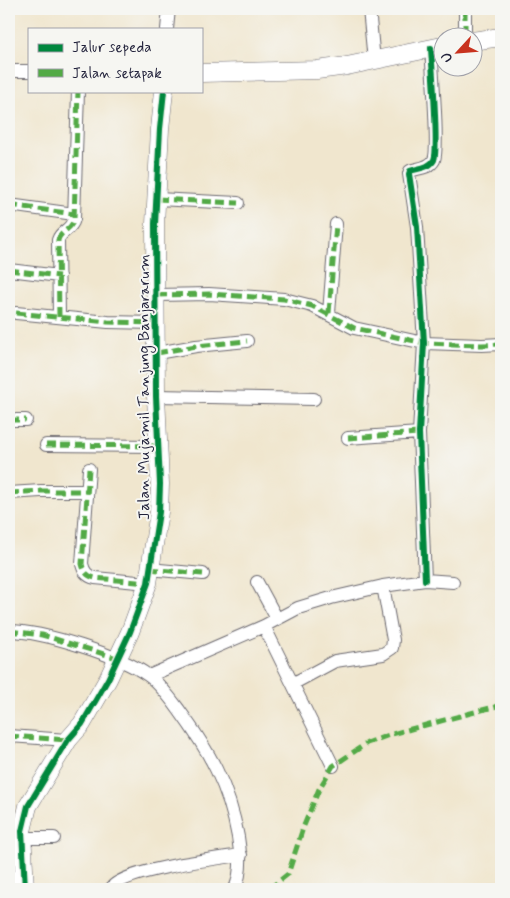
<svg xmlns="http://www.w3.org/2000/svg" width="510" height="898" viewBox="0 0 510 898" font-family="Mynerve,sans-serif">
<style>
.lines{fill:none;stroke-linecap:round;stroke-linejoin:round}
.street-casing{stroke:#6a676e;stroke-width:14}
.secondary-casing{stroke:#6a676e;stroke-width:19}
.street{stroke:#fff;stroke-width:12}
.secondary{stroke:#fff;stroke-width:18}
.quiet{stroke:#53aa46;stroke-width:5;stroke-dasharray:10 5;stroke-linecap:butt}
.cycleway-casing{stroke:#f6f6f2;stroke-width:9}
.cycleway{stroke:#00873e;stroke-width:6}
.labels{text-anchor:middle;stroke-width:4;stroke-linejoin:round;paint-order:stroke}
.street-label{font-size:16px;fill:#22223b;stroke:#f6f6f2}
</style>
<rect width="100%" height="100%" fill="#f6f6f2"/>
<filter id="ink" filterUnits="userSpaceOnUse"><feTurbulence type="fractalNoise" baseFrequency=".02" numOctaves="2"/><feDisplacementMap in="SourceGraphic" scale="10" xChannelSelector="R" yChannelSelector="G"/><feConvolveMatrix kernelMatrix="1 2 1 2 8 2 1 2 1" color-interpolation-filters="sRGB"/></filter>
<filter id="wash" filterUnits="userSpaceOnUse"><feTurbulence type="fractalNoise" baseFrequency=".0096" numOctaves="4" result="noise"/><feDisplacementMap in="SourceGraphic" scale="20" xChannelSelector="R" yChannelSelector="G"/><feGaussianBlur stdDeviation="1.12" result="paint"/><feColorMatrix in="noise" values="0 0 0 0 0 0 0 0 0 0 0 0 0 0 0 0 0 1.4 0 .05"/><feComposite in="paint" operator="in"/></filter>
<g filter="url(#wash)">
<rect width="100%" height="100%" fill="#f0e6ce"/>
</g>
<g filter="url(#ink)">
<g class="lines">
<!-- street casing -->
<g class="street-casing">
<path id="street" d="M369 9 374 61
M465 9V38
M167 29 169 9
M9 71H29
M157 199 238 203
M9 205 74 214
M9 270 59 276
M157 295 209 294 284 299 312 306 354 328 424 343 482 345 501 344
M16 313 108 322 156 323
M329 313 336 224
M59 317 58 240C61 230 71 231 74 219L78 91
M157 353 196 346 247 341
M156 396 314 399
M9 420H26
M348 438 419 433
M46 445 159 446
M89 469 82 564C84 572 87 576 95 578L148 583
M9 493 41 491H86
M149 569 203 574
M425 580 419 433 424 343 417 227 409 174 410 171C417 168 429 169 434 160 439 149 432 66 431 48
M257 582 277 619
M264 626 333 766
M9 631C42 631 122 656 149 676 161 685 171 699 179 710 209 751 229 786 238 837 241 854 242 872 235 889
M149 676 264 626 298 608 331 598 383 586 425 580 453 582
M294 683 335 661 383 654 392 648 393 640 383 586
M9 736 68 740
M22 838H54
M9 877H24
M111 889C117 871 219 858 241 855"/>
</g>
<!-- secondary casing -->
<g class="secondary-casing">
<path id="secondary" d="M472 41 501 37
M201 73 317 70 347 66 442 46
M25 889 22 831 28 806 68 740 82 724 108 679 130 632 148 583 159 512 160 484 156 396 155 224 160 129 164 91"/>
</g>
<!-- street -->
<use href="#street" class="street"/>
<!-- secondary -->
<use href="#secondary" class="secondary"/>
<!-- quiet -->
<path class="quiet" d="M465 9V38
M157 199 238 203
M9 205 74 214
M9 270 59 276
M157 295 209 294 284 299 312 306 354 328 424 343 482 345 501 344
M16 313 108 322 156 323
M329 313 336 224
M59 317 58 240C61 230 71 231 74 219L78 91
M157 353 196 346 247 341
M9 420H26
M348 438 419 433
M46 445 159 446
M89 469 82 564C84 572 87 576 95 578L148 583
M9 493 41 491H86
M149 569 203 574
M9 631 42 635 117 658
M9 736 68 740
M269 889 288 874 303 828 319 789 333 766 367 743 392 734 501 705"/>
<!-- cycleway casing -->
<g class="cycleway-casing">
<path id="cycleway" d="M425 580 419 433 424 343 417 227 409 174 410 171C417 168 429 169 434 160 439 149 432 66 431 48
M25 889 22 831 28 806 68 740 82 724 108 679 130 632 148 583 159 512 160 484 156 396 155 224 160 129 164 91"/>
</g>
<!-- cycleway -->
<use href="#cycleway" class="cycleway"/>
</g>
</g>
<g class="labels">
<!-- street labels -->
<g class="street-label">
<text transform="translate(143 387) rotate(-90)" y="6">Jalan Mujamil Tanjung Banjararum</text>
</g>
</g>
<!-- margin -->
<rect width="510" height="898" fill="none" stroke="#f6f6f2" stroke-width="30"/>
<!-- legend -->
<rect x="28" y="28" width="175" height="65" fill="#f6f6f2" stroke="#a1a1a9"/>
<rect x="38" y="44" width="25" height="8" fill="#00873e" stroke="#a1a1a9"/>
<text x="72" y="52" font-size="15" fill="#22223b">Jalur sepeda</text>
<rect x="38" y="69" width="25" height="8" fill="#53aa46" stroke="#a1a1a9"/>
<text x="72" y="78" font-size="15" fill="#22223b">Jalan setapak</text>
<!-- north arrow -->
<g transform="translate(458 52) rotate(244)"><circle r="24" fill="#f6f6f2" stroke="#a1a1a9"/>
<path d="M0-4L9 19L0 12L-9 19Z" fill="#c8321e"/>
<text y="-8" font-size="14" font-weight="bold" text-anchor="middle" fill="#22223b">U</text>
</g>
</svg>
